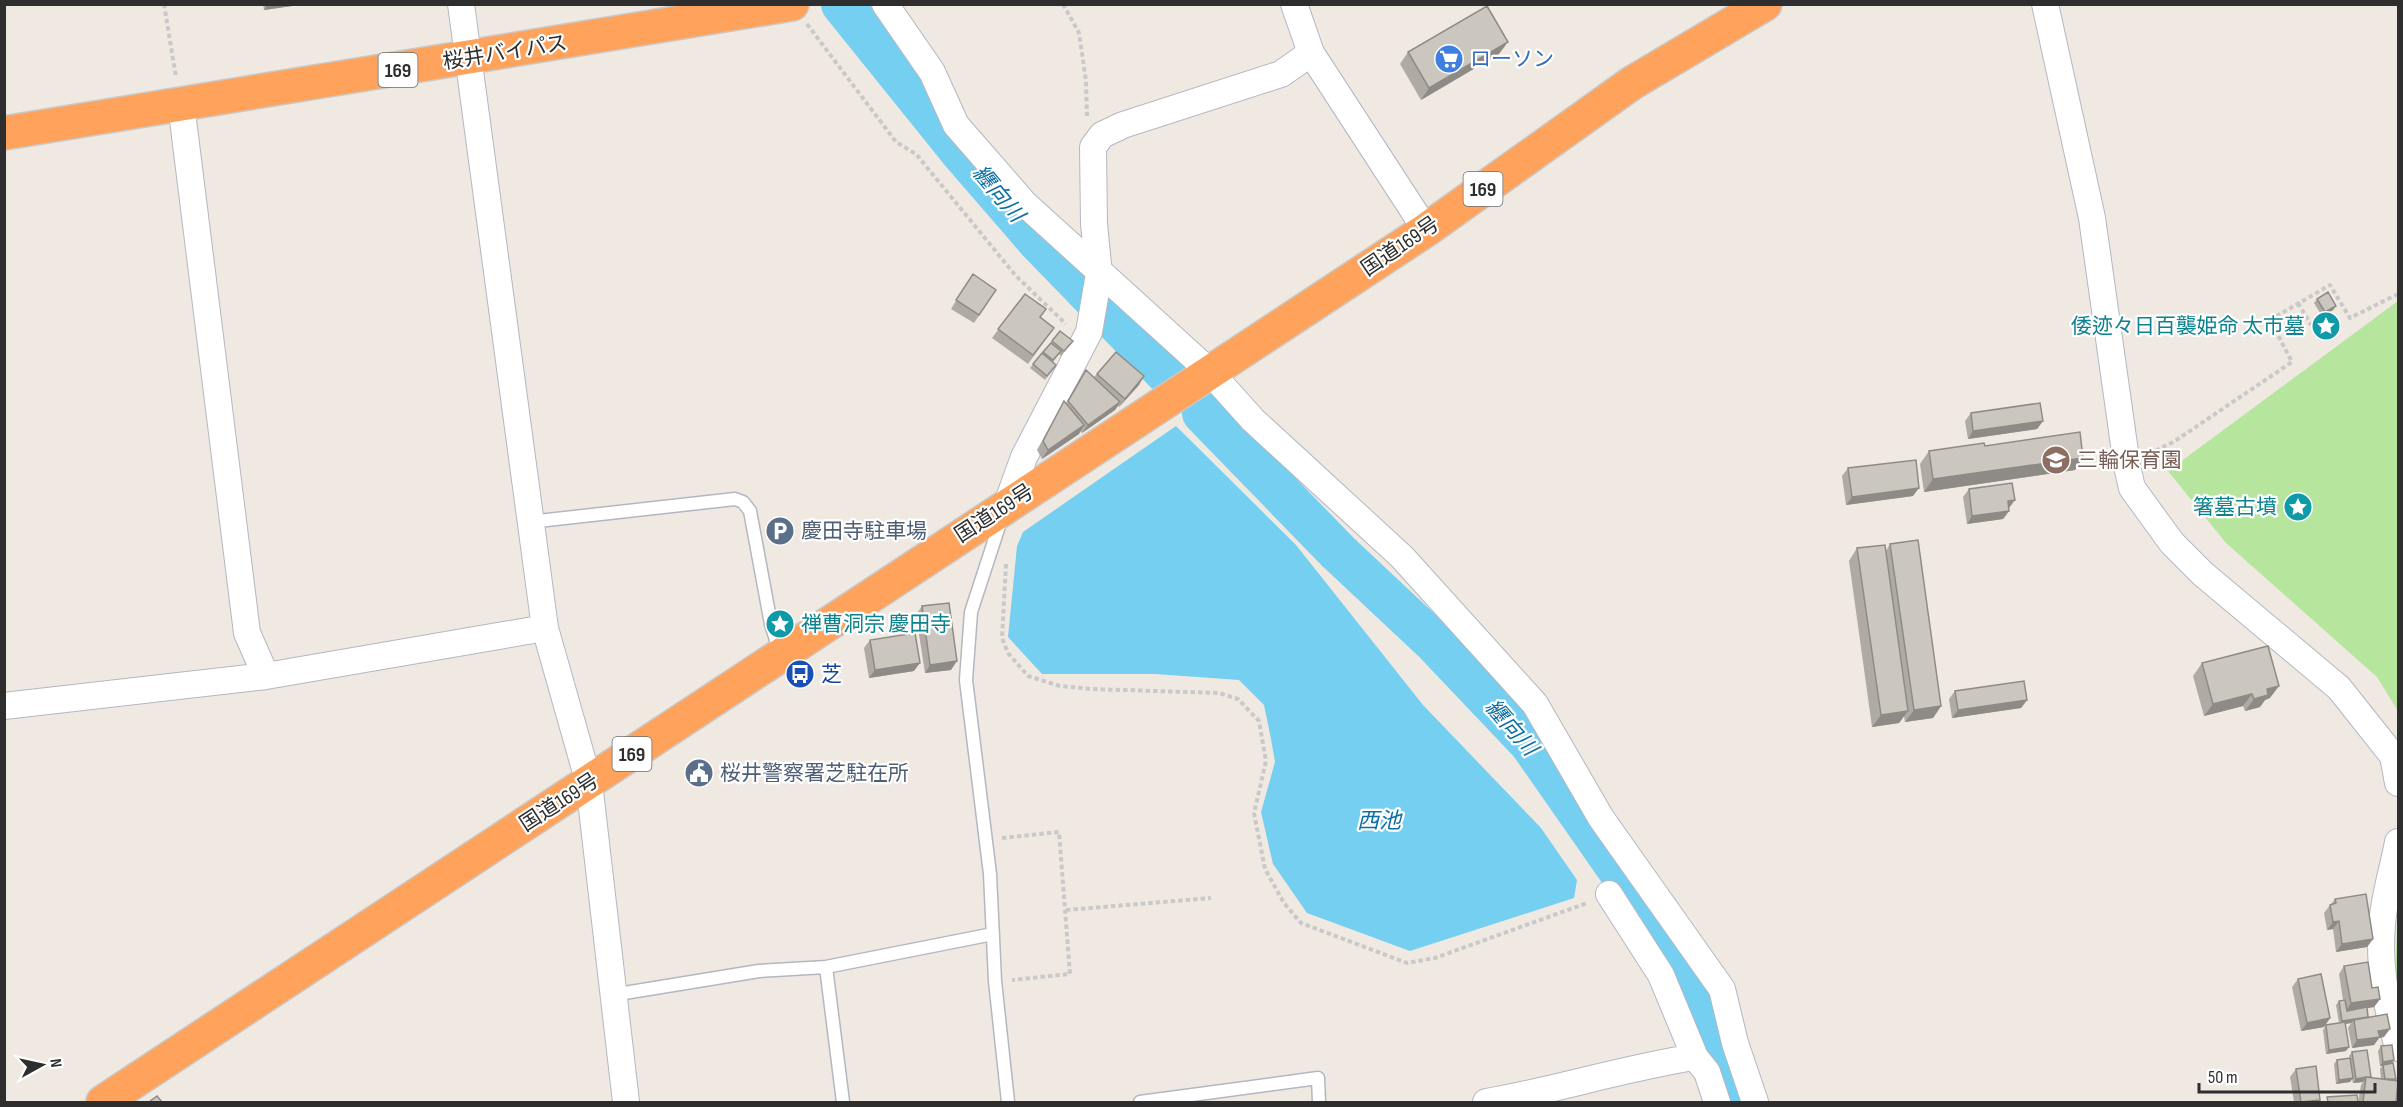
<svg xmlns="http://www.w3.org/2000/svg" width="2403" height="1107" viewBox="0 0 2403 1107" font-family="'Sofia Sans Condensed','Noto Sans JP',sans-serif">
<style>
.green{fill:#b6e59e}
.water{fill:#75cff0}
.lines{fill:none;stroke-linecap:round;stroke-linejoin:round}
.river{stroke:#75cff0;stroke-width:42}
.lane-casing{stroke:#b4b7c1;stroke-width:15}
.street-casing{stroke:#b4b7c1;stroke-width:28}
.highway-casing{stroke:#c9c9c9;stroke-width:36}
.path{stroke:#c9c9c9;stroke-width:4;stroke-dasharray:4.5 3;stroke-linecap:butt}
.lane{stroke:#fff;stroke-width:12}
.street{stroke:#fff;stroke-width:26}
.highway{stroke:#ffa35c;stroke-width:33}
.wall{fill:#afaba4}
.shaded-wall{fill:#8e8b86}
.building{fill:#cbc7bf;stroke:#8e8b86;stroke-width:1.5}
.labels{text-anchor:middle;stroke-width:4.5;stroke-linejoin:round;paint-order:stroke}
.shield{fill:#fff;stroke:#6d6d6d;stroke-width:1.5}
.shield-label{font-size:20px;font-weight:bold;fill:#2e2e2e}
.street-label{font-size:21px;fill:#2e2e2e;stroke:#fff}
.shop-label{font-size:21px;fill:#366cbe;stroke:#fff;text-anchor:start}
.culture-label{font-size:21px;fill:#0d838f;stroke:#fff;text-anchor:end}
.education-label{font-size:21px;fill:#785e54;stroke:#fff;text-anchor:start}
.service-label{font-size:21px;fill:#4e5e75;stroke:#fff;text-anchor:start}
.transit-label{font-size:21px;fill:#164399;stroke:#fff;text-anchor:start}
.water-label{font-size:22px;font-style:italic;fill:#0d6fa3;stroke:#fff}
</style>
<rect width="100%" height="100%" fill="#efe9e1"/>
<!-- green -->
<path class="green" d="M2398 301V711L2377 677 2226 543 2168 471Z
M2398 901V992L2395 978Z"/>
<!-- water -->
<path class="water" d="M1176 426 1296 545 1423 705 1541 828 1577 880 1574 898 1410 951 1307 913 1273 864 1261 812 1275 762 1271 739 1264 705 1239 680 1155 674H1042L1008 637 1017 546 1023 532Z"/>
<g class="lines">
<!-- river -->
<path class="river" d="M842 4 962 153 1039 242 1166 373
M1203 413 1338 552 1435 643 1530 743 1641 902 1698 1006 1738 1102"/>
<!-- lane casing -->
<g class="lane-casing">
<path id="lane" d="M1002 517 971 612 966 680 990 874 995 981 1008 1102
M529 522 735 499 743 502 750 511 771 624 780 653
M826 967 843 1102
M612 995 759 971 826 967 993 934
M1140 1102 1318 1078 1319 1102"/>
</g>
<!-- street casing -->
<g class="street-casing">
<path id="street" d="M461 4 545 628 589 783 626 1102
M885 4 932 72 956 125 1024 203 1209 371 1253 420 1402 557 1535 704 1601 818 1722 989 1735 1043 1755 1102
M1294 4 1311 53 1426 230
M2045 4 2092 218 2127 466 2132 488 2172 543 2203 574 2339 688 2393 756 2398 783
M181 104 247 633 266 676
M1007 504 1024 457 1089 332 1099 274 1094 224 1093 147 1102 135 1123 125 1281 74 1311 53
M4 706 266 676 545 628
M2398 842C2393 869 2384 897 2382 924 2378 967 2387 1008 2398 1048
M1609 894 1661 975 1695 1057 1707 1072 1717 1102
M1486 1102C1556 1090 1624 1068 1695 1057"/>
</g>
<!-- highway casing -->
<g class="highway-casing">
<path id="highway" d="M4 133 792 4
M103 1102 1426 230 1632 83 1765 4"/>
</g>
<!-- path -->
<path class="path" d="M164 4 176 77
M1063 4 1079 33 1086 81 1087 116
M807 24 896 142 916 154 1016 276 1066 324
M2298 303 2311 325
M2149 454 2175 441 2292 362 2270 320 2330 285 2350 318 2398 294
M1006 564 1002 638 1008 653 1028 676 1060 686 1092 689 1219 693 1238 699 1259 721 1266 761 1254 813 1265 869 1284 903 1301 923 1407 963 1435 958 1587 903
M1002 838 1059 832 1070 974 1012 980
M1066 910 1211 898"/>
<!-- lane -->
<use href="#lane" class="lane"/>
<!-- street -->
<use href="#street" class="street"/>
<!-- highway -->
<use href="#highway" class="highway"/>
</g>
<!-- wall -->
<path class="wall" d="M263 4H306L264 10Z
M1408 52 1499 54 1421 100 1400 64Z
M967 283 996 290 974 323 951 309Z
M1025 294 1040 317 1054 328 1028 364 992 338Z
M2317 299 2336 306 2333 310 2322 316 2314 303Z
M1060 331 1070 345 1061 356 1059 354 1053 362 1056 365 1045 380 1030 368Z
M1086 370 1094 377 1097 374 1139 385 1119 407 1118 406 1115 410 1082 433 1080 431 1079 434 1042 459 1037 450 1059 410 1064 401 1066 403Z
M1971 413 2043 421 2037 429 1968 439 1965 421Z
M1985 446 2075 470 1924 492 1920 464 1929 451Z
M1848 468 1913 496 1846 505 1842 476Z
M1969 489 2009 508V511L2003 519 1967 524 1963 497Z
M1890 544 1941 706 1933 718 1905 722 1904 716 1899 723 1872 727 1849 561 1857 548 1886 551Z
M922 606 951 670 925 673 916 615Z
M870 640 914 671 869 678 864 648Z
M2202 663 2270 698 2265 700 2260 707 2245 711 2243 706 2204 716 2193 676Z
M1955 691 2027 700 2021 708 1952 718 1949 699Z
M2335 899 2373 939 2367 947 2336 952 2333 929 2327 930 2324 913Z
M2344 966 2372 988 2380 999 2374 1007 2367 1008 2368 1017 2384 1037 2379 1038 2374 1045 2352 1048 2348 1028 2351 1023 2345 1024 2346 1051 2326 1054 2323 1030 2326 1025 2339 1023 2336 1005 2339 1001 2343 1000 2339 974Z
M2298 979 2330 1018 2324 1027 2301 1031 2292 987Z
M2381 1046 2394 1060 2392 1063 2396 1102H2358L2361 1085 2363 1082 2353 1083 2352 1079 2350 1082 2336 1084 2334 1064 2337 1060 2350 1058 2349 1056 2352 1052 2371 1078 2381 1079 2380 1069 2382 1066H2380L2378 1051Z
M2296 1069 2318 1102H2294L2290 1077Z"/>
<!-- shaded-wall -->
<path class="shaded-wall" d="M268 4H306L264 10Z
M1508 42 1499 54 1421 100 1429 88Z
M2336 306 2333 310 2322 316 2325 312Z
M1144 376 1139 385 1119 407 1125 399Z
M1120 402 1115 410 1082 433 1088 425Z
M2043 421 2037 429 1968 439 1973 431Z
M1084 425 1079 434 1042 459 1048 450Z
M2083 458 2075 470 1924 492 1933 479Z
M1919 488 1913 496 1846 505 1852 497Z
M2015 500 2009 508 2008 501Z
M2009 511 2003 519 1967 524 1972 516Z
M957 661 951 670 925 673 930 665Z
M920 663 914 671 869 678 875 670Z
M2279 686 2270 698 2265 700 2260 707 2245 711 2254 699 2267 689Z
M2252 694 2243 706 2204 716 2213 704Z
M2027 700 2021 708 1952 718 1958 710Z
M1941 706 1933 718 1905 722 1914 710Z
M1908 711 1899 723 1872 727 1881 715Z
M2339 921 2333 929 2327 930 2333 922Z
M2373 939 2367 947 2336 952 2342 944Z
M2380 999 2374 1007 2345 1012 2351 1003Z
M2368 1017 2354 1020 2351 1023 2339 1025 2342 1021Z
M2330 1018 2324 1027 2301 1031 2307 1023Z
M2390 1029 2384 1037 2379 1038 2374 1045 2352 1048 2357 1040 2378 1031Z
M2349 1047 2346 1051 2326 1054 2329 1050Z
M2394 1060 2391 1065 2380 1066 2383 1062Z
M2353 1078 2350 1082 2336 1084 2339 1080Z
M2366 1078 2363 1082 2353 1083 2356 1079Z
M2320 1100 2318 1102H2301Z"/>
<!-- building -->
<path class="building" d="M1487 6 1508 42 1429 88 1408 52Z
M973 274 996 290 979 315 956 300Z
M2328 292 2336 306 2325 312 2317 299Z
M1025 294 1046 309 1040 317 1054 328 1033 355 998 329Z
M1060 331 1073 341 1064 351 1052 341Z
M1051 343 1061 351 1053 360 1043 352Z
M1116 352 1144 376 1125 399 1097 374Z
M1042 353 1056 365 1047 376 1033 364Z
M1086 370 1120 402 1088 425 1068 401Z
M1064 401 1084 425 1048 450 1043 441Z
M2040 403 2043 421 1973 431 1971 413Z
M2080 432 2083 458 1933 479 1929 451 1984 443 1985 446Z
M1916 460 1919 488 1852 497 1848 468Z
M2012 483 2015 500 2008 501 2009 511 1972 516 1969 489Z
M1918 540 1941 706 1914 710 1890 544Z
M1885 545 1908 711 1881 715 1857 548Z
M949 603 957 661 930 665 922 606Z
M915 633 920 663 875 670 870 640Z
M2268 646 2279 686 2267 689 2268 695 2254 699 2252 694 2213 704 2202 663Z
M2024 681 2027 700 1958 710 1955 691Z
M2366 894 2373 939 2342 944 2339 921 2333 922 2330 905 2336 903 2335 899Z
M2368 962 2372 988 2378 987 2380 999 2351 1003 2344 966Z
M2321 974 2330 1018 2307 1023 2298 979Z
M2345 1000 2347 1011 2367 1007 2368 1017 2342 1021 2339 1001Z
M2387 1014 2390 1029 2378 1031 2380 1037 2357 1040 2354 1020Z
M2345 1022 2349 1047 2329 1050 2326 1025Z
M2392 1045 2394 1060 2383 1062 2381 1046Z
M2367 1050 2371 1077H2366L2356 1079 2352 1052Z
M2350 1058 2353 1078 2339 1080 2337 1060Z
M2393 1063 2396 1079H2385L2383 1065Z
M2316 1066 2320 1100 2301 1102 2296 1069Z
M2366 1077 2398 1081 2396 1102H2363Z
M2357 1095 2358 1102H2328L2327 1097Z
M157 1096 162 1102H149Z"/>
<!-- icons -->
<defs>
<g id="supermarket-disc" transform="scale(1.5)"><circle r="9.5" fill="#3f7fe0" stroke="#fff"/><path d="M-6-5.5h2.5l.6 2H6L4.5 2H-2.5L-4.4-4H-6ZM-1.5 3.2a1.3 1.3 0 1 0 .1 0ZM3 3.2a1.3 1.3 0 1 0 .1 0Z" fill="#fff"/></g>
<g id="sight-disc" transform="scale(1.5)"><circle r="9.5" fill="#0f9aa8" stroke="#fff"/><path d="M0-6L1.8-2.2L6-1.7L2.9 1.2L3.7 5.4L0 3.3L-3.7 5.4L-2.9 1.2L-6-1.7L-1.8-2.2Z" fill="#fff"/></g>
<g id="school-disc" transform="scale(1.5)"><circle r="9.5" fill="#8d6e63" stroke="#fff"/><path d="M0-5L7-2L0 1L-7-2ZM-4 1L0 2.5L4 1V4Q0 6-4 4Z" fill="#fff"/></g>
<g id="parking-disc" transform="scale(1.5)"><circle r="9.5" fill="#5c6f8a" stroke="#fff"/><path d="M-3.5-5.5H1a3.5 3.5 0 0 1 0 7H-1V5.5H-3.5ZM-1-3.4V-.6H.8a1.4 1.4 0 0 0 0-2.8Z" fill="#fff"/></g>
<g id="bus-disc" transform="scale(1.5)"><circle r="9.5" fill="#1a4fb4" stroke="#fff"/><path d="M-5-6H5V4H4V6H2V4H-2V6H-4V4H-5ZM-3.5-4V0h7V-4ZM-3.5 1.2v1.5H-2V1.2ZM2 1.2v1.5H3.5V1.2Z" fill="#fff"/></g>
<g id="civic-disc" transform="scale(1.5)"><circle r="9.5" fill="#5c6f8a" stroke="#fff"/><path d="M-.6-6.5H3V-4.5H.6V-3L4-1V1h2V6H-6V1h2V-1L-.6-3ZM-1.2 2.5V6h2.4V2.5Z" fill="#fff"/></g>
</defs>
<g fill-rule="evenodd">
<use href="#supermarket-disc" x="1449" y="59"/>
<use href="#sight-disc" x="2326" y="326"/>
<use href="#school-disc" x="2056" y="460"/>
<use href="#sight-disc" x="2298" y="507"/>
<use href="#parking-disc" x="780" y="531"/>
<use href="#sight-disc" x="780" y="624"/>
<use href="#bus-disc" x="800" y="674"/>
<use href="#civic-disc" x="699" y="773"/>
</g>
<g class="labels">
<!-- shield labels -->
<g class="shield">
<rect x="378.5" y="53" width="39" height="34" rx="4.5"/>
<rect x="1463.5" y="172" width="39" height="34" rx="4.5"/>
<rect x="612.5" y="737" width="39" height="34" rx="4.5"/>
</g>
<g class="shield-label">
<text x="398" y="77">169</text>
<text x="1483" y="196">169</text>
<text x="632" y="761">169</text>
</g>
<!-- street labels -->
<g class="street-label">
<text transform="translate(505 52) rotate(-9)" y="7">桜井バイパス</text>
<text transform="translate(1400 246) rotate(-34)" y="7">国道169号</text>
<text transform="translate(994 513) rotate(-33)" y="7">国道169号</text>
<text transform="translate(559 802) rotate(-33)" y="7">国道169号</text>
</g>
<!-- shop labels -->
<g class="shop-label">
<text x="1470" y="66">ローソン</text>
</g>
<!-- culture labels -->
<g class="culture-label">
<text x="2305" y="333">倭迹々日百襲姫命 太市墓</text>
<text x="2277" y="514">箸墓古墳</text>
<text x="801" y="631" text-anchor="start">禅曹洞宗 慶田寺</text>
</g>
<!-- education labels -->
<g class="education-label">
<text x="2077" y="467">三輪保育園</text>
</g>
<!-- service labels -->
<g class="service-label">
<text x="801" y="538">慶田寺駐車場</text>
<text x="720" y="780">桜井警察署芝駐在所</text>
</g>
<!-- transit labels -->
<g class="transit-label">
<text x="821" y="681">芝</text>
</g>
<!-- water labels -->
<g class="water-label">
<text transform="translate(999 193) rotate(50)" y="8">纒向川</text>
<text transform="translate(1512 727) rotate(49)" y="8">纒向川</text>
<text x="1379" y="828">西池</text>
</g>
</g>
<!-- border -->
<rect width="2403" height="1107" fill="none" stroke="#2e2e2e" stroke-width="12"/>
<!-- north arrow -->
<g transform="translate(42 1065) rotate(82)" stroke="#ffffff" stroke-width="4.5" paint-order="stroke">
<path d="M0-4.5L10 22L0 15L-10 22Z" fill="#2e2e2e"/>
<text y="-9" font-size="16" font-weight="bold" text-anchor="middle" fill="#2e2e2e">N</text>
</g>
<!-- scale -->
<path d="M2199 1083v9h176v-9" fill="none" stroke="#2e2e2e" stroke-width="3"/>
<text x="2208" y="1083" font-size="18" fill="#2e2e2e" stroke="#ffffff" stroke-width="4.5" paint-order="stroke">50 m</text>
</svg>
